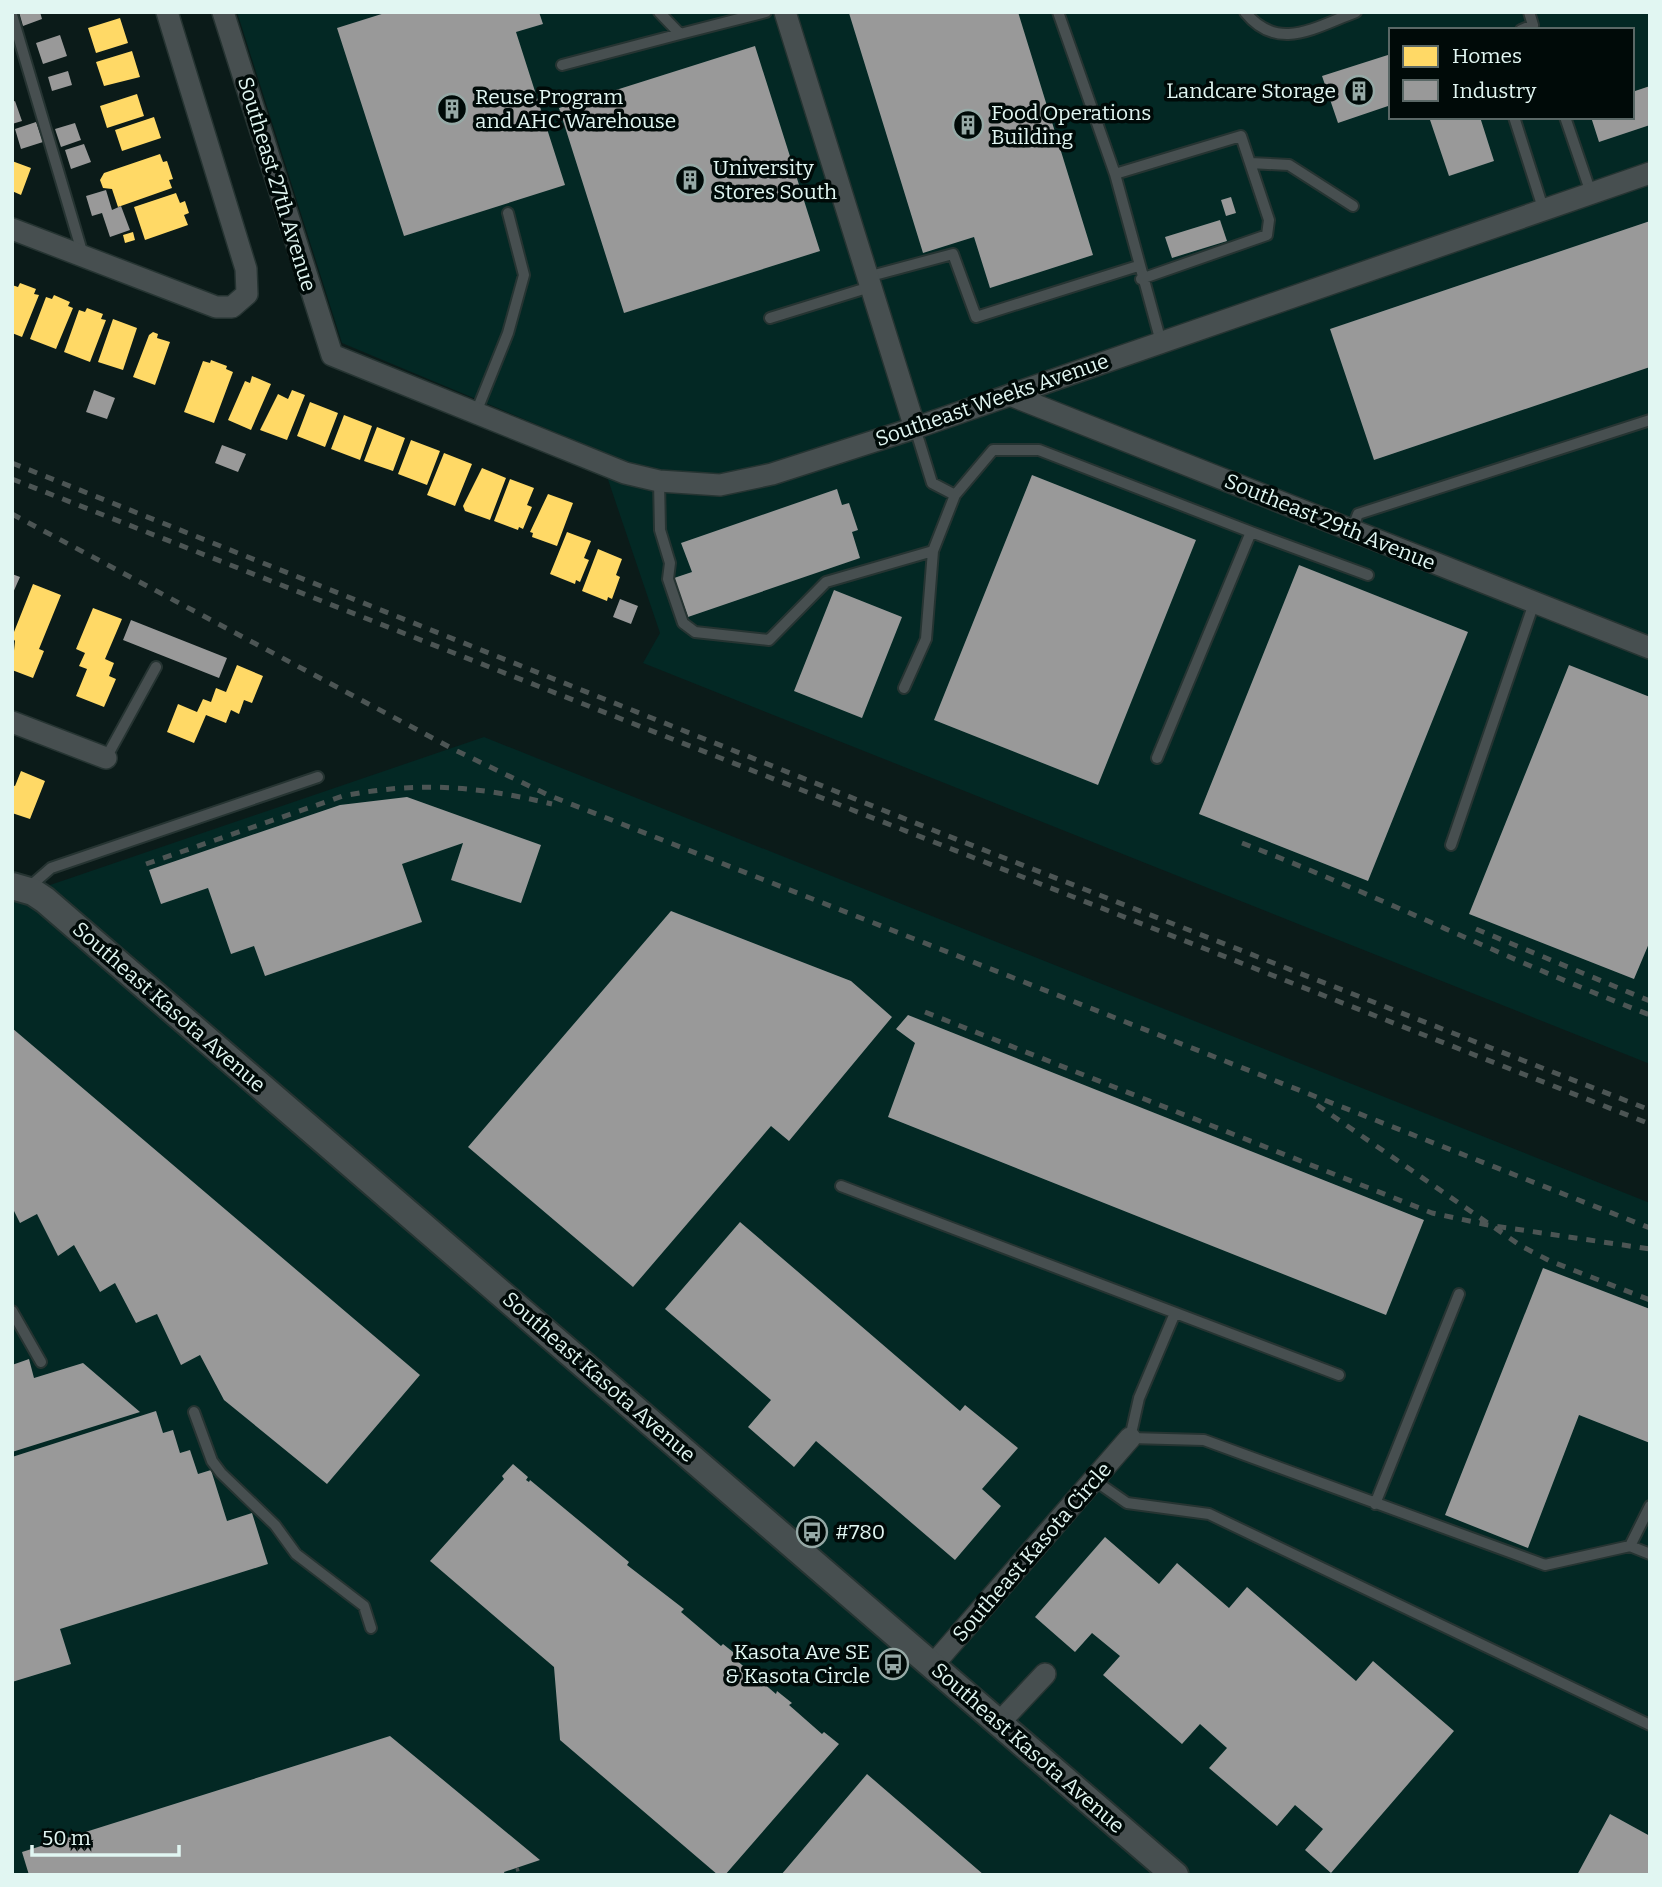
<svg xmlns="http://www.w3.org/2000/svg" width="1662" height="1887" viewBox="0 0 1662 1887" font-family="Bitter,serif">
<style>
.built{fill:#032824;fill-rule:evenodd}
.homes{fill:#ffd966}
.industry{fill:#999}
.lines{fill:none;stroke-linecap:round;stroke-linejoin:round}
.service-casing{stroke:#263432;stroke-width:14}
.minor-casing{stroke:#263432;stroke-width:24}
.tertiary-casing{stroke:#263432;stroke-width:30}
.path{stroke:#464f4f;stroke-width:3.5;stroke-dasharray:3.5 3.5;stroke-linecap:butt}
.service{stroke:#474f50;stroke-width:10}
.minor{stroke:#474f50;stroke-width:21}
.tertiary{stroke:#474f50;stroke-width:26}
.rail{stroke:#4c5554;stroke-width:5;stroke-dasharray:9 9;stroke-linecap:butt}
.labels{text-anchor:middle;stroke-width:7;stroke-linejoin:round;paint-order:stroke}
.poi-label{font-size:21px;fill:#e1f6f2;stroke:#000a08;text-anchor:start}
.street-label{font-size:21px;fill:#e1f6f2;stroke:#000a08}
</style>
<rect width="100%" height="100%" fill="#0b1b19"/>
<!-- built -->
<path class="built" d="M237 12H1650V1064L643 663 660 633 598 450 342 343ZM1391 30H1632V117H1391Z
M484 737 1650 1203V1875H12V898Z"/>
<!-- homes -->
<path class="homes" d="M120 18 128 43 96 53 88 28Z
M132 51 140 77 104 86 96 62Z
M137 94 144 116 107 128 100 106Z
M154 117 161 138 122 151 115 130Z
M160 154 163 162 167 161 173 179 169 180 172 188 118 207 112 189 103 188 100 180 104 173Z
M12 161 31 168 21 195 12 191Z
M176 193 180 203 185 201 189 213 184 215 188 225 145 240 134 207Z
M133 232 135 240 125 243 123 235Z
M20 283 36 289 34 294 39 295 22 337 12 333V285L18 287Z
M54 295 70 302 68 306 73 308 56 349 30 339 46 297 52 299Z
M87 308 103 314 101 319 106 320 90 362 64 352 79 310 85 312Z
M113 319 137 328 123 370 98 362Z
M153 332 158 334 157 338 170 342 155 385 133 377 149 335Z
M211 360 227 366 226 369 233 372 214 423 184 412 203 361 210 363Z
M252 376 271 384 251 430 228 420 245 381 250 383Z
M292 390 305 395 287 440 260 430 278 394 288 399Z
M310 402 338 413 325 447 297 436Z
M344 415 372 426 360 460 331 449Z
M377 427 405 438 393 471 364 461Z
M411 440 440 451 427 485 398 474Z
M444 453 472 464 455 506 427 495Z
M482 468 506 478 490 520 465 511 463 506Z
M510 479 534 488 527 505 532 507 523 529 519 527 518 530 494 521Z
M548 494 573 503 557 546 532 537 533 533 530 532Z
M567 532 591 541 584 558 589 560 580 582 576 580 575 584 550 574Z
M598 549 622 559 616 575 620 577 612 599 608 597 607 601 582 591Z
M33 584 61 595 39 649 44 651 33 678 12 670 15 641 12 637Z
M93 608 122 619 105 659 114 663 109 676 116 679 104 707 76 696 87 669 79 666 85 653 76 649Z
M237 665 263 676 252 703 244 700 239 714 231 710 226 723 206 715 194 743 167 732 178 704 197 712 203 699 211 702 216 688 226 692Z
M21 771 45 781 30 819 12 813V785L15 786Z"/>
<!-- industry -->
<path class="industry" d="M19 12H40L42 19 23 26Z
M388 12H539L543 24 516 32 565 185 404 236 337 28Z
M1018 12 1093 255 990 288 974 237 923 253 849 13Z
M60 35 67 56 43 64 36 43Z
M755 46 820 251 624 313 559 108Z
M1391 54V105L1338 123 1322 76Z
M68 71 72 85 52 91 48 77Z
M1650 86V125L1599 142 1591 117H1632V92Z
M15 101 22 121 12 124V102Z
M1429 117H1480L1494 161 1449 176Z
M36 122 43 142 21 149 15 129Z
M75 123 81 140 61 147 55 129Z
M84 144 91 162 71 169 65 150Z
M106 190 112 210 121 206 130 230 110 237 102 213 92 216 86 196Z
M1231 197 1236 213 1226 216 1221 200Z
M1220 220 1227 241 1172 258 1165 237Z
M1650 221V367L1374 460 1330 329Z
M94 390 115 398 107 419 86 412Z
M222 445 246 454 238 472 215 463Z
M1032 475 1196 540 1098 785 934 720Z
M837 489 842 505 849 503 858 530 852 532 860 558 688 617 674 578 692 572 681 543Z
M1299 565 1468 632 1368 881 1199 814Z
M12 574 20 577 12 595Z
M834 590 902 617 862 718 794 691Z
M620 599 638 606 631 624 613 617Z
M131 620 227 658 219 678 123 640Z
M1569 665 1650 697V941L1634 979 1469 914Z
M407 797 541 845 521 903 451 880 463 843 402 864 422 922 265 976 254 946 231 954 208 888 161 904 149 870 340 805Z
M671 911 851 981 892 1017 789 1141 771 1126 633 1287 468 1147Z
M908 1015 1424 1220 1386 1315 888 1117 915 1043 896 1029Z
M12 1028 420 1375 327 1484 224 1400 200 1355 181 1365 157 1314 136 1323 115 1283 100 1292 74 1245 58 1256 37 1214 20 1223 12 1207Z
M740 1222 960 1411 965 1405 1018 1448 982 1489 1001 1506 955 1560 816 1441 794 1467 748 1427 771 1400 665 1309Z
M1543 1268 1650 1309V1443L1579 1415 1528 1548 1445 1515Z
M29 1359 34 1378 83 1363 140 1412 12 1452V1365Z
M156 1411 163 1433 173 1430 180 1453 190 1450 198 1474 211 1470 227 1521 252 1513 268 1564 60 1629 71 1664 12 1682V1457Z
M513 1464 528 1477 526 1480 529 1482 530 1480 629 1562 627 1565 684 1609 681 1612 721 1646 723 1644 738 1656 735 1659 776 1694 777 1691 792 1703 789 1705 822 1734 824 1732 839 1744 725 1875H718L560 1740 554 1667 430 1561 504 1479 502 1476Z
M1105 1537 1159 1584 1177 1563 1229 1608 1247 1587 1356 1681 1373 1661 1454 1731 1331 1873 1305 1850 1323 1829 1295 1805 1277 1826 1209 1768 1227 1748 1200 1724 1182 1744 1103 1675 1120 1656 1092 1633 1075 1652 1035 1617Z
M390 1736 540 1860 504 1872 505 1875H29L22 1852Z
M867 1774 984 1875H781Z
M1610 1814 1650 1836V1875H1577Z"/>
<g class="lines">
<!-- service casing -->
<g class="service-casing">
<path id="service" d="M659 12 680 34 766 12
M1058 12 1115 174 1161 342
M1245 12C1278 53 1315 27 1356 12
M12 15 83 255
M1521 30 1533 25 1529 12
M562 65 680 34
M1514 117 1543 208
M1565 117 1591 193
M1250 163 1289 165 1353 206
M1115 174 1241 136 1269 220 1267 235 1141 279
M867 277 953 254 976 317 1138 266
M770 318 870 287
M475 415 508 333 524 275 508 213
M659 481 660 530 670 563 668 579 683 623 695 632 769 640 826 582 933 551 955 495 932 483 915 428
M955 495 993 450H1039L1251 532 1157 758
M1251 532 1368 575
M1351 532 1358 514 1650 420
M904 688 926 639 933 551
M106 758 156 667
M1451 845 1534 603
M28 888 51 868 318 777
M841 1186 1339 1375
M12 1311 41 1362
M1175 1313 1139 1398 1130 1438 1204 1440 1545 1565 1630 1546 1650 1554
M194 1412 212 1461 221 1473 275 1525 296 1554 364 1606 371 1628
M1094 1480 1127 1503 1209 1514 1650 1725
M1375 1504 1459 1294
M1630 1546 1650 1506"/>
</g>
<!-- minor casing -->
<g class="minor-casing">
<path id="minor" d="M223 12 332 355 625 473 659 481 720 485 772 474 915 428 1650 173
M785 12 915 428
M12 229 216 307H232L247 294 246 269 167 12
M1010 395 1650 648
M12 722 106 758
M933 1665 1130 1438
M999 1723 1045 1674"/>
</g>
<!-- tertiary casing -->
<g class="tertiary-casing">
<path id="tertiary" d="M12 886 33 892 45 900 1175 1875"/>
</g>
<!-- path -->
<path class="path" d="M517 1868 519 1875"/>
<!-- service -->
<use href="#service" class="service"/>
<!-- minor -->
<use href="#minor" class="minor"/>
<!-- tertiary -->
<use href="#tertiary" class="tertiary"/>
<!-- rail -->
<path class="rail" d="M12 463 943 834 1650 1110
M12 479 1650 1124
M12 514 455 750 548 795 1650 1228
M1242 843C1380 896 1512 962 1650 1015
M146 864 343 796C419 781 477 786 552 804
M1476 929 1650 1001
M925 1012 1432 1213 1488 1225 1650 1249
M1317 1105 1521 1246 1550 1261 1650 1300"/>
</g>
<!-- icons -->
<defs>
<g id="building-ring" transform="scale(1.575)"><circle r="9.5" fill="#000a08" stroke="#96a9a6" stroke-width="1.5"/><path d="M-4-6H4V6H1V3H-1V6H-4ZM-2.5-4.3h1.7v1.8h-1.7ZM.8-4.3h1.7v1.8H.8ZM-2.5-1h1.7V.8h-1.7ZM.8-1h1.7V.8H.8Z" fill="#96a9a6"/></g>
<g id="bus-ring" transform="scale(1.575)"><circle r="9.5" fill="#000a08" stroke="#96a9a6" stroke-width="1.5"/><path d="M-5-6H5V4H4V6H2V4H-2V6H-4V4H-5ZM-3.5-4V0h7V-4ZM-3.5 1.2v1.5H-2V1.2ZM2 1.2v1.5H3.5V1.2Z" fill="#96a9a6"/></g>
</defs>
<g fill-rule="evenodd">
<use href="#building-ring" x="1359" y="91"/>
<use href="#building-ring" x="452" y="109"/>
<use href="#building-ring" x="968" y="125"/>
<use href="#building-ring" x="690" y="180"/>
<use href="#bus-ring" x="812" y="1532"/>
<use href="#bus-ring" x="893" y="1664"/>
</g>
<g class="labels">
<!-- poi labels -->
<g class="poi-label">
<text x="1336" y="98" text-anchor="end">Landcare Storage</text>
<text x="475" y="104">Reuse Program<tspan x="475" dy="24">and AHC Warehouse</tspan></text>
<text x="991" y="120">Food Operations<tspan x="991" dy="24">Building</tspan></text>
<text x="713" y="175">University<tspan x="713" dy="24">Stores South</tspan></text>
<text x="835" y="1539">#780</text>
<text x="870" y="1659" text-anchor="end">Kasota Ave SE<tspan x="870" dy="24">&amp; Kasota Circle</tspan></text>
</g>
<!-- street labels -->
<g class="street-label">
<text transform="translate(277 184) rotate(73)" y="7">Southeast 27th Avenue</text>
<text transform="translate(992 400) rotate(-19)" y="7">Southeast Weeks Avenue</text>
<text transform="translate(1330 522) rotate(22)" y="7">Southeast 29th Avenue</text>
<text transform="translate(169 1007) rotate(41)" y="7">Southeast Kasota Avenue</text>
<text transform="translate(599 1377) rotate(41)" y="7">Southeast Kasota Avenue</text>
<text transform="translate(1032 1552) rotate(-49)" y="7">Southeast Kasota Circle</text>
<text transform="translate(1028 1748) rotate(41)" y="7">Southeast Kasota Avenue</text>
</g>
</g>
<!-- border -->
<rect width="1662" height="1887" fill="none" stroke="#e1f6f2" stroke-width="28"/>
<!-- legend -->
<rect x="1389" y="28" width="245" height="91" fill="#000a08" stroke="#5a6866" stroke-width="2"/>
<rect x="1403" y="46" width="35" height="21" fill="#ffd966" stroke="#5a6866" stroke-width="2"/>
<text x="1452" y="63" font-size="21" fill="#e1f6f2">Homes</text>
<rect x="1403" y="80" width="35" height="21" fill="#999999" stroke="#5a6866" stroke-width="2"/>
<text x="1452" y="98" font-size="21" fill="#e1f6f2">Industry</text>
<!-- scale -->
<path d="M32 1845v10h147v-10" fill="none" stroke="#e1f6f2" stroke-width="3.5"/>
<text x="42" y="1845" font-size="21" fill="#e1f6f2" stroke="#000a08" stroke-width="5" paint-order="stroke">50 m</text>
</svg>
